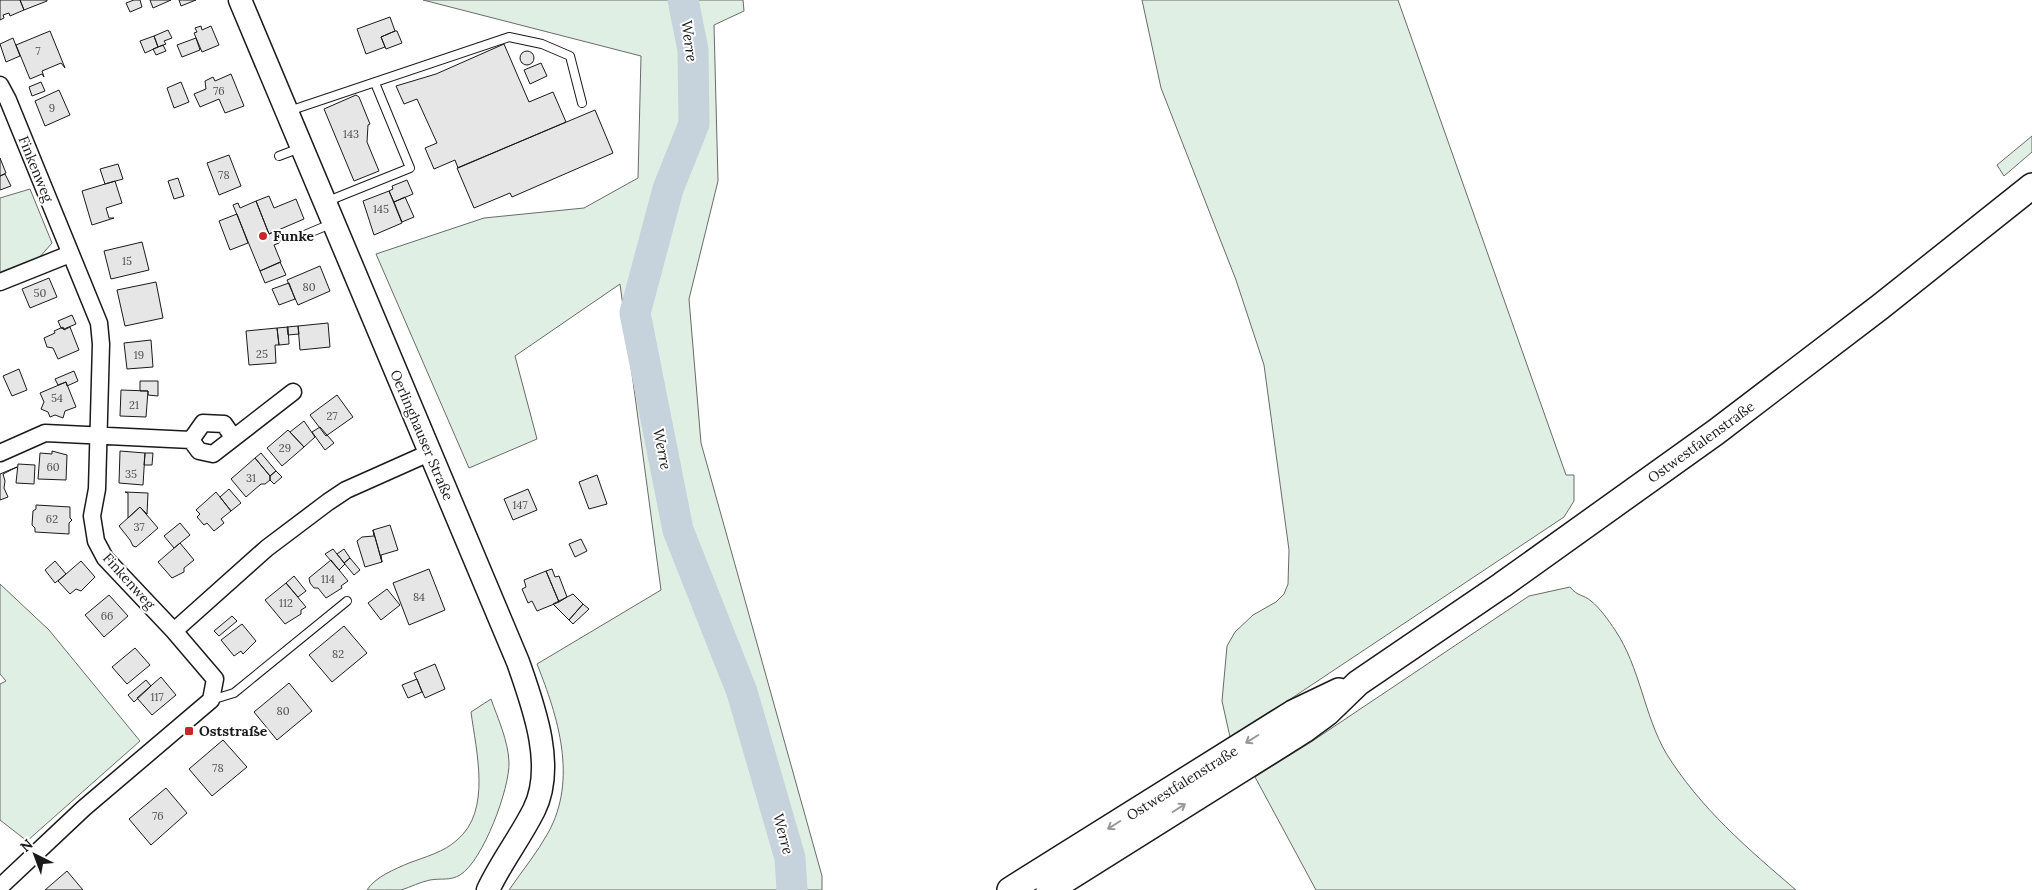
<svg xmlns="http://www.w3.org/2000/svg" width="2032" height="890" viewBox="0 0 2032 890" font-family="Lora,serif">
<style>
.green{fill:#e0efe3;stroke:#6a6a6a}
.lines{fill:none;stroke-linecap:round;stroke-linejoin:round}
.river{stroke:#c6d2dc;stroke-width:31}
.building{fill:#e6e6e6;stroke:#1a1a1a}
.service-casing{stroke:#1a1a1a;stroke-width:10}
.minor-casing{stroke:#1a1a1a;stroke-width:19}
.secondary-casing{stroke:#1a1a1a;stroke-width:25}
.primary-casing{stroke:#1a1a1a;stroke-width:28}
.service{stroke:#fff;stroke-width:8}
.minor{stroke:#fff;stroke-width:16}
.secondary{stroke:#fff;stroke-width:22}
.primary{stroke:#fff;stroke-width:25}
.oneway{stroke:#989898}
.poi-dot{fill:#c62828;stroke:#fff;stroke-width:2}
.labels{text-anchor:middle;stroke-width:4;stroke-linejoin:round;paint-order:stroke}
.number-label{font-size:11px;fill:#4d4d4d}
.street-label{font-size:14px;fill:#1a1a1a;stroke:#fff}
.poi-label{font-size:14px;font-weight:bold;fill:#1a1a1a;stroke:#fff;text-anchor:start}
.water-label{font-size:15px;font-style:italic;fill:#1a1a1a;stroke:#fff}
</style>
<rect width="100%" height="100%" fill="#fff"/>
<!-- green -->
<path class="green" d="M423 0H743L744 11 714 25 718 181 689 299 701 443 822 876V890H509C522 871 537 853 548 833 578 779 558 717 537 664L661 590 620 284 515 356 537 439 469 468 376 254 484 218 584 208 638 178 641 56Z
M1142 0H1398L1566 475H1574V501L1564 517 1286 702 1230 737 1222 701 1227 646 1235 632 1253 615 1276 602 1284 594 1288 584 1289 550 1264 365 1236 280 1161 88Z
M2032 136V152L2004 176 1997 165Z
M30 189 52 243 38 259 0 273V198Z
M0 584 49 630 140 741 27 841 0 820V684L6 681 0 674Z
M1570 587C1578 597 1583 594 1591 601 1600 608 1609 621 1615 630 1640 667 1644 715 1666 753 1700 808 1748 849 1796 890H1316L1255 777 1311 742 1529 596Z
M491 699C498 719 508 740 509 762 510 788 483 861 460 875 450 881 441 878 430 880 420 882 411 887 401 890 391 890 378 890 367 890 375 877 395 869 409 863 425 857 444 852 457 840 492 811 476 751 471 712Z"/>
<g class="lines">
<!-- river -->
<path class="river" d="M683 0 693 50 694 124 668 189 635 313 678 530 742 692 790 858 792 890"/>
</g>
<!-- building -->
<path class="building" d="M0 0H20L24 10 10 16 9 13 3 15 4 18 0 20Z
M20 0H47V1L24 10Z
M134 0H140L142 7 130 12 126 3Z
M150 0H171L153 8Z
M179 0H196L181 6Z
M390 17 395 31 381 37 385 47 366 54 357 29Z
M201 26 202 30 211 26 219 45 202 52 194 33 197 32 195 28Z
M168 30 172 38 164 41 166 44 158 47 154 36Z
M50 31 65 68 61 63 42 71 44 77 42 74 30 79 16 45Z
M395 31H397L402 43 386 49 381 37Z
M154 36 158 47 145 53 140 41Z
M13 38 20 56 6 62 0 44Z
M196 38 200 50 182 57 177 45Z
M504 44 529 102 553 92 566 122 458 168 455 160 434 169 425 148 437 143 417 99 404 104 396 86 436 74Z
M163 45 166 51 156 55 153 49Z
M520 58a7 7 0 1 1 14 0a7 7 0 1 1-14 0Z
M541 63 547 76 530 84 524 70Z
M231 74 244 106 225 113 219 99 200 107 194 94 206 89 205 81 213 77 215 81Z
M41 82 45 91 32 96 29 87Z
M181 82 189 102 174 108 167 88Z
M59 90 70 115 45 126 35 101Z
M356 95 359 97 370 124 368 125 367 142 379 171 354 181 324 109Z
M595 110 613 153 512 197 510 193 474 208 457 168Z
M229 155 241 186 219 195 207 163Z
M0 158 6 173 0 176Z
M118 164 123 179 105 184 100 169Z
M5 174 11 186 0 190V176Z
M178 178 184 196 174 199 168 181Z
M407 180 413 194 394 202 389 191 393 189 392 186Z
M115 181 122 203 106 208 109 218H114L92 225 82 191Z
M389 191 402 223 374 235 363 201Z
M269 196 274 208 296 199 304 219 269 234 256 201Z
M405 197 414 217 402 222 394 202Z
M256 201 269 234 274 231 278 233 281 239 279 243 274 245 281 262 260 271 233 205 238 203 240 208Z
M237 214 248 243 230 250 219 221Z
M142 242 149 270 111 279 104 251Z
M280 262 286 275 265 283 260 271Z
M320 266 330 291 298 305 287 280Z
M49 278 57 297 30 308 22 289Z
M156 282 163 318 125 326 117 290Z
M289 283 295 299 279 305 272 289Z
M72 315 76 324 64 329 61 328 58 321Z
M328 323 330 347 300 350 298 326Z
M298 326 299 334 288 335 287 327Z
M63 327 64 330 70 327 79 350 58 359 53 348 47 347 44 338 55 333 54 331Z
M288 327 289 344 279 345 277 328Z
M277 328 279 345H275L276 363 249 365 246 331Z
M151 340 153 367 127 369 124 343Z
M19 369 27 390 12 396 3 376Z
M74 371 78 381 67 386 66 382 58 385 55 379Z
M140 381H158V396L148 395V391H140Z
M66 382 76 407 65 411 63 418 55 415 50 417 48 412 41 409 44 402 40 393Z
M121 390 148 391 146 417 120 416Z
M337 395 353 417 326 436 310 415Z
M304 421 315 437 304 447 290 432Z
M320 427 334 443 325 450 312 432Z
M288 430 304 447 282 466 267 448Z
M52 451 67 455 66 480 38 479 40 453 52 454Z
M120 451 145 453 143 485 119 483Z
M145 453H153L152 465H144Z
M261 453 276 471 270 476 255 458Z
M255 458 270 476V480L265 484H261L246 497 231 479Z
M18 464 35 465 34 484 16 483Z
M17 467 3 474 5 481 4 488 8 497 0 500V474Z
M276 471 282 477 274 484 270 480V476Z
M597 475 607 504 589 509 579 482Z
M229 489 241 503 231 511 220 497Z
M528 489 537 510 513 520 504 499Z
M125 492 148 493 147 514 140 507 128 518V493Z
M216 492 231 511 221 519 224 523 214 531 207 523 204 525 197 517 200 514 196 510Z
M36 505 70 507V518L72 520 69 523V534L35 532V528L32 525 33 511 36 509Z
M140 507 158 528 136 547 133 546 130 540 119 526Z
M180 523 190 535 174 548 164 536Z
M390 525 398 550 381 555 382 562 373 530Z
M373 530 382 562 365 567 357 541 362 537 374 536Z
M581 539 587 551 575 557 569 544Z
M180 543 194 560 184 568V572L172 578 158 562Z
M333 549 345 564 339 570 325 554Z
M344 549 350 558 344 563 337 554Z
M350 558 360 570 354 575 344 563Z
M331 560 348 581 341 586 342 588 326 598 318 588H314L310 583 309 578Z
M55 561 66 574 55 583 45 570Z
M81 561 95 577 81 591 76 589 70 594 58 581Z
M429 569 445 610 409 625 393 583Z
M552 569 555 577 559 576 567 597 559 602 546 571Z
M546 571 559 602 537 611 532 601 528 603 522 589 526 587 524 580Z
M294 576 306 591 298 597 286 583Z
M286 583 306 607 301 610V614L285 624 265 600Z
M387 589 400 605 381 620 368 603Z
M573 594 583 604 569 620 553 604Z
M109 595 128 616 104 637 85 615Z
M583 604 589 609 573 624 569 620Z
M232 616 237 621 219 636 214 631Z
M242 624 256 641 243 654 241 651 234 656 221 640Z
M344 626 367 653 332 682 309 655Z
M135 648 150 665 127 684 112 667Z
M435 664 445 689 425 698 414 673Z
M161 677 176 695 152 715 137 698Z
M417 679 422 692 408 698 402 685Z
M146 680 151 686 134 702 128 695Z
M289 683 312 711 277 740 254 712Z
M223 740 247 767 212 796 189 769Z
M166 788 187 813 151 845 129 819Z
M67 871 83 890H45Z"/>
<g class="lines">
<!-- service casing -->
<g class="service-casing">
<path id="service" d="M289 111 509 37 542 44 570 56 582 103
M279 156 300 148
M328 201 410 168 375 83
M302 236 333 223
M211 700 234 693 347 601"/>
</g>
<!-- minor casing -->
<g class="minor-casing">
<path id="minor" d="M0 85 8 100 99 323 101 344 97 489 92 516 96 541 105 558 174 631 215 679 211 700 84 808 0 887
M0 282 70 254
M191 440 203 423 224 424 233 437
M0 453 45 433 191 440 199 451 213 454 293 392
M174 631 267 548 328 502 346 490 429 453"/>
</g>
<!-- secondary casing -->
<g class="secondary-casing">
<path id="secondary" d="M240 0 518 662C533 705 556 766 534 810 520 838 501 862 488 890"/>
</g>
<!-- primary casing -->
<g class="primary-casing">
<path id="primary" d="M1010 890 1293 713 1339 691
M1049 890 1304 730 1327 713 1358 683 1502 585 1716 432 1880 307 2032 186"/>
</g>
<!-- service -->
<use href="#service" class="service"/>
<!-- minor -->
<use href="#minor" class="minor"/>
<!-- secondary -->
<use href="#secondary" class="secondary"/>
<!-- primary -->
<use href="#primary" class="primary"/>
</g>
<!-- one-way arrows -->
<defs><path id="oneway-shaft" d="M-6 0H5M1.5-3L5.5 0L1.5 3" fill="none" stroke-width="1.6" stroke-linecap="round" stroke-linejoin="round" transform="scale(1.25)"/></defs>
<g class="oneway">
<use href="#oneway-shaft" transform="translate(1252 739) rotate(148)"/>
<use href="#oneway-shaft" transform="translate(1179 808) rotate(-32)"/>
<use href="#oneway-shaft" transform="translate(1114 825) rotate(148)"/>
</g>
<!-- markers -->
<g class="poi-dot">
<circle cx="263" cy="236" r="5"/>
<rect x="184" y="726" width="10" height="10" rx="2.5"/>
</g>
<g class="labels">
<!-- number labels -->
<g class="number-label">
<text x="38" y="55">7</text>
<text x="219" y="95">76</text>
<text x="52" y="112">9</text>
<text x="351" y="138">143</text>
<text x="224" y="179">78</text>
<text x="381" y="213">145</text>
<text x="127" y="265">15</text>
<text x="309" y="291">80</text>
<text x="40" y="297">50</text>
<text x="262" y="358">25</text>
<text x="139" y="359">19</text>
<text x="57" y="402">54</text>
<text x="134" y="409">21</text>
<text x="332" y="420">27</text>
<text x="285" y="452">29</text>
<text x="53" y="471">60</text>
<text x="131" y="478">35</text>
<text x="251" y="482">31</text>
<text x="520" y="509">147</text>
<text x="52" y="523">62</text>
<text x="139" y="531">37</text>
<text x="328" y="583">114</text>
<text x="419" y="601">84</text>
<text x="286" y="607">112</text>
<text x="107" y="620">66</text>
<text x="338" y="658">82</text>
<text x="157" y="701">117</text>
<text x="283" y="715">80</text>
<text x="218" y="772">78</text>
<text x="158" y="820">76</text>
</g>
<!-- street labels -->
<g class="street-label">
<text transform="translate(36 169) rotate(68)" y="5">Finkenweg</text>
<text transform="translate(422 435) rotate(67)" y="5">Oerlinghauser Straße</text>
<text transform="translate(1701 442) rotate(-36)" y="5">Ostwestfalenstraße</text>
<text transform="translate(129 581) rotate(48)" y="5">Finkenweg</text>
<text transform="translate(1182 783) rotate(-32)" y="5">Ostwestfalenstraße</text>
</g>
<!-- poi labels -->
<g class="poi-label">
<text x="273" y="241">Funke</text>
<text x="199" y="736">Oststraße</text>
</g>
<!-- water labels -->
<g class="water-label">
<text transform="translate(689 41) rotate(82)" y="5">Werre</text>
<text transform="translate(662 449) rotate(79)" y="5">Werre</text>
<text transform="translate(783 834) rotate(75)" y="5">Werre</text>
</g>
</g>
<!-- north arrow -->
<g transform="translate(35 855) rotate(318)" stroke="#ffffff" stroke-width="4" paint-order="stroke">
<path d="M0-4L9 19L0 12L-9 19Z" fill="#1a1a1a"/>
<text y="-8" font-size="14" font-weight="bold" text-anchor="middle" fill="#1a1a1a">N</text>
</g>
</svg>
